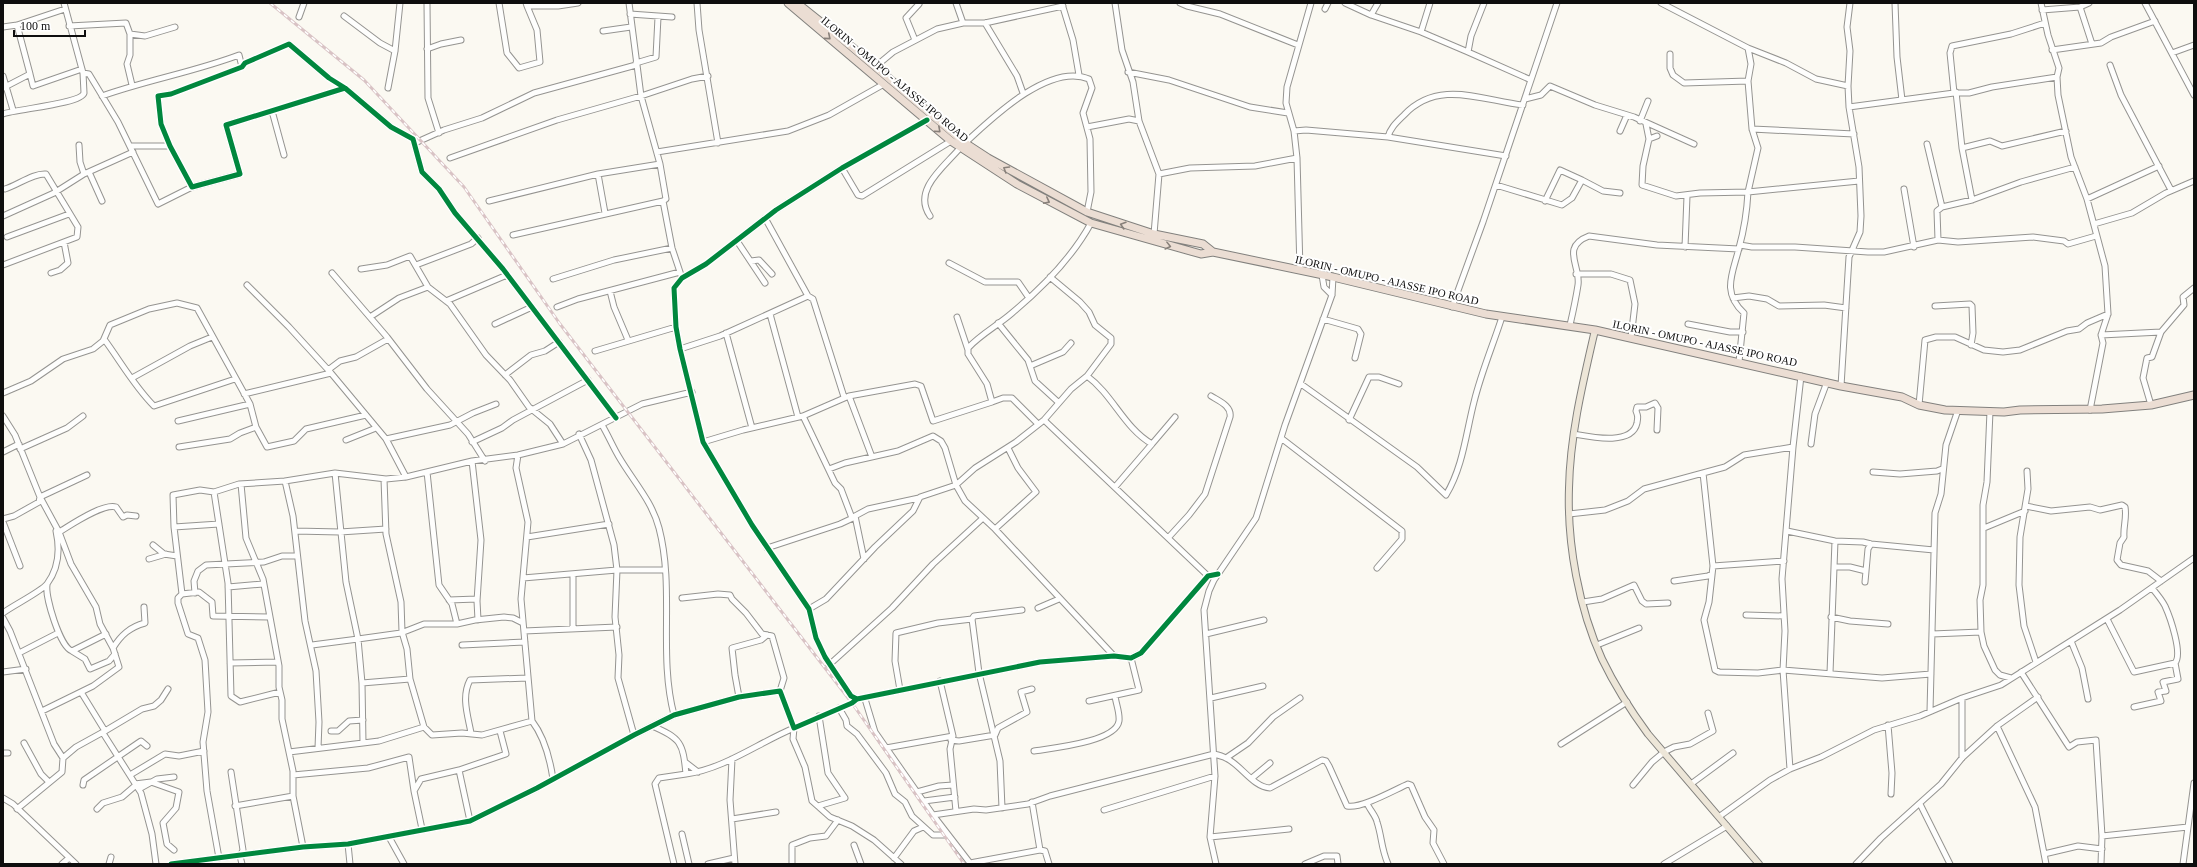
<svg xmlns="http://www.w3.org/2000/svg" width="2197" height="867" viewBox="0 0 2197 867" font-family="'Times New Roman',serif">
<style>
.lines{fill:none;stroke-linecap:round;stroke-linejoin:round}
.minor-casing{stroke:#959491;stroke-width:7}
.major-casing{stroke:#82817e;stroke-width:8}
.highway-casing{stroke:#82817e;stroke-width:9}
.minor{stroke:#fefefd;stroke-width:5}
.major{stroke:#ede6d8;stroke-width:6}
.highway{stroke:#ebddd3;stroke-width:7}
.rail-casing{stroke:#d9c3c5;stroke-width:3}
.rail{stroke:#fff;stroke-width:1.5;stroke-dasharray:4.5;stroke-linecap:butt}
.cycleway-casing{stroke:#fff;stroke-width:8}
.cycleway{stroke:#00873e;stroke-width:5}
.oneway{stroke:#88807a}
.labels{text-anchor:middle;stroke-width:4;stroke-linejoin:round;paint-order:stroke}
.street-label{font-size:11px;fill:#0e0e0e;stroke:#fff}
</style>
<rect width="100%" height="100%" fill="#fbf9f2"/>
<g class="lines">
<!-- minor casing -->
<g class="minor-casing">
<path id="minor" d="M64 3 83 73 89 74 118 122 158 204 192 187
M427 3 428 98 439 133
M499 3 507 53 519 68 540 62 537 30 527 6
M526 3 527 6H558L578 3
M629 3 641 96 660 164 666 199 663 201 672 248 682 278
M697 3 699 30 718 143
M956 3 963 23
M1115 3 1122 50 1133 82 1139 121 1159 174 1154 234
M1180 3 1187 6 1220 14 1298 45
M1345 3 1371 15 1421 32 1430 3
M1661 3 1748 48 1751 64 1748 81 1752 129 1758 148 1748 192 1859 181
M1895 3 1897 57 1902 100
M2041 3 2048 35 2059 68 2057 77 2058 95 2071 157 2087 199 2105 266 2108 314 2101 335 2103 343 2090 410
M2145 3 2194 95
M1062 4 1073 40 1079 75
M2080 7 2092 44
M1325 9 1328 3
M2042 10 2080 7 2089 3
M630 14 672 17
M1371 15 1378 3
M344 16 380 43 395 51
M299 17 304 3
M985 23 1017 76 1023 93
M69 26 126 23 130 34 145 36 175 27
M3 27 17 25 65 9
M603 31 631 27
M1421 32 1468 52 1471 36 1484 3
M130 34V55L127 64 132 85
M915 40 906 18 919 4
M1748 48 1786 63 1816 79 1848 86
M427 49 441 44 461 40
M2052 50 2101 43 2111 37 2155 21
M1468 52 1531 80
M2172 53 2194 45
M1670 54V68L1673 75 1684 83 1748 81
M636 63 656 57 658 17
M2110 65 2121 95 2171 190
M875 67 893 52 937 29 963 23H985L1063 6
M1128 72 1169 80 1250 107 1288 113
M30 74 33 86 82 69
M3 76 13 110
M3 88 30 74 17 25
M345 88 329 78 289 44 245 63 242 67 171 94 158 96 161 124 170 146 192 187 240 174 226 125 345 88 391 127 413 139 422 172 439 189 455 213 503 269 616 418
M388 88 395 51 400 3
M1956 92 1962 148 1972 200
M1954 93 1950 53 1952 46 2011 34 2045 23
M102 96C147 80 194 72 239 55L242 67
M1525 99 1541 95 1550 86 1595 105 1634 117 1694 144
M1849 107 1954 93H1969L1992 87 2057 77
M272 111 284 155
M3 114C16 109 81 104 84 93L83 73
M927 120 842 168 776 210 706 264 682 278 674 288 676 327 680 349 703 442 752 525 809 609 816 638 825 657 851 696 857 699 1040 662 1114 656 1131 658 1141 653 1208 576 1218 574
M1640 121 1648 101
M1646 124 1649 139 1643 166 1642 185 1676 196 1700 193 1748 192C1747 211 1744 230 1739 248 1733 273 1721 292 1744 313L1739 362
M1087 127 1129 119 1139 121
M1752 129 1854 134
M1294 131 1306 130 1388 137
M1620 131 1627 115
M1649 139 1657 136
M415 143 444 130 482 118 534 93 636 65
M965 143C991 119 1049 62 1089 79L1092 88 1083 113 1090 139 1091 192 1087 212
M1927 144 1942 207
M79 145 80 162 84 174
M130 146H170
M1962 148 1990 141 2002 146 2066 131
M657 152 788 131 829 115 884 84
M1506 156 1388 137C1390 128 1397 122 1404 115 1438 79 1481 100 1523 105
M450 158 557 120 641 96 692 79 708 76
M842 168 858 195 862 196 951 141
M89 172 102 201
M598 174 605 213
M1159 174 1190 168 1255 166 1297 158
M1496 185 1562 205 1572 198 1582 180 1603 191 1620 193
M1904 189 1914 247
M2087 199 2159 166
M489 201 598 174 660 164
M1545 201 1560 170 1582 180
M3 216 54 193 84 174 133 152
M930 216C912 190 944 167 960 148
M765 218 808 296 813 299 844 397
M2094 224 2132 213 2166 193 2194 181
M513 235 663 201
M7 237 69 214
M1938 240 1937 211 1942 207 1972 200 2021 182 2075 167
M737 241 765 283
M1740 245 1752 247H1795L1868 252H1884L1938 240 1958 242 2033 237 2064 241 2068 244 2096 236
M1685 247 1687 196
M751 261 759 260 772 274
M949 263 985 282H1018L1029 298
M3 265 77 237 78 227 46 174C33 173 18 185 5 189
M416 265 471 244 478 238
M361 269 387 265 410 256 428 287 450 304 486 355 510 380 529 407 550 424 563 444
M1300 270 1297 158 1294 131 1286 103 1287 87 1311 3
M51 273 60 270 68 263 64 242
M332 273 387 337 427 389 468 434 485 461
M1576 274H1611L1630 280 1635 304 1631 338
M1322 275 1324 287 1332 295
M553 279 614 260 672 248
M247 285 289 327 331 373 386 439 406 477
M610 291 614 307 628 340
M1733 298 1749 296 1767 299 1779 306 1824 305 1846 308
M446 301 507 275
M1935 306 1970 304 1972 306 1973 333 1971 345
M557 307 578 299 680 272
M1452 307 1483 222 1557 3
M770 314 798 417
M370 317 399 298 428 287
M957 317 968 350
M1323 319 1358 329 1361 334 1355 358
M998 323 1028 360 1035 381 1058 402
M495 324 532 307
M1688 324 1730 332H1743
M1570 325C1573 312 1576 298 1578 285 1581 266 1560 247 1589 236L1657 245 1739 249
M726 333 752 428
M2101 335 2161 332
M104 339C121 362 134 386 154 406L235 379
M680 349 720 336 808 296
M595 351 676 327
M1030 366 1063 352 1071 343
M328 370 340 361 356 357 388 339
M505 375 531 355 545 351 559 342
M1087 376C1113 395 1124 428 1152 444L1115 487
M132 378 190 346 212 337
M1301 384 1417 467 1446 495C1463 467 1466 433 1474 402 1481 373 1493 345 1502 317
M1841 386 1849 257 1860 232 1861 216 1859 167 1849 107 1848 86 1850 51 1847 27 1850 3
M3 393 31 381 63 359 93 349 103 341 110 325 149 309 177 303 197 308 250 404 256 427 267 447 294 441 306 429 366 415
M244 394 331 373
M849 396 872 457
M992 402 1003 398H1012L1038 424
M1919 405 1925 340 1936 337H1955L1984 350 2003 352 2020 350 2067 331 2079 329 2087 323 2108 314
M2151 405 2143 378 2147 358 2152 357 2161 332 2184 305 2183 297 2194 288
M1990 411 1987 482 1983 505V585L1980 600 1981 632 1984 646 1995 670 2000 675 2011 678
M3 416 15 435 40 497 59 532C71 525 103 503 116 507L123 517 127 515 136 516
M803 416 835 483 841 489 852 518
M1044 420 1208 576
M1349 420 1369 377H1379L1399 384
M178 421 250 404
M602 425C608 435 613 447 619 457 633 481 652 501 659 528 675 589 658 654 674 715
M579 434 591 460 614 545 617 570 615 617 619 655 618 678 634 735
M1574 434C1591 437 1632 446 1637 423 1638 417 1638 416 1636 411L1637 407H1646L1655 403 1658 408 1657 430
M1281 438 1402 531V539L1377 568
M386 439 450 425 473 413 496 404
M346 440 376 428
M472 442 502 428 513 420 588 380
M703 442 743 430 803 416 849 396 915 384 921 386 933 421 992 402 987 384 968 354V348C981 334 997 326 1012 313 1042 288 1072 258 1091 223
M1152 444 1175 417
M1811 444 1815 414 1827 382
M179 447 230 439 240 433 256 427
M20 449 67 428 83 416
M3 452 19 444
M518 455 516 468 528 522 521 599 532 721
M472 461 481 540 477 601 478 620
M829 469 845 463 898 451 933 436 941 441 945 448 956 485 965 501 995 529 1114 656
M2027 471 2028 489 2020 537 2019 585 2024 626 2036 662
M427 472 439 585 452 604 457 624
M1873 472 1900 474 1937 471 1942 469
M1703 473 1713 566 1709 602 1704 620 1715 670 1719 672 1758 673 1783 670 1882 678 1931 674
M384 479 386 534 401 602 402 632 407 649 410 679 424 727 432 735 462 733 482 735 532 721C545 738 550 759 553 779
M285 481 293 516 305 621 316 671 319 722 318 748
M241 484 246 538 263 579 279 666V687L282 700V719L293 771V796L303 847
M214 492 228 583 231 696 240 702 280 692
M2026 506 2051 511 2090 507 2100 510 2122 505 2125 507C2127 518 2123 527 2124 537L2120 543 2117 560 2121 565 2148 571 2161 581
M1569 514 1605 510 1628 501 1644 489 1725 467 1744 455 1793 447
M3 519 14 516 39 502 40 497 87 475
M3 522 20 566
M174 527 219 524
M1984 528 2025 511
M995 529 1036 492 1018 468 1008 448
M295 531 340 532 386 529
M1787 531 1835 541 1863 542 1871 544 1934 550
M527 537 609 524
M1168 538 1189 515 1205 494 1230 417C1232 406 1219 401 1211 396
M153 545 164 554 177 556
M767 548 840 524 855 517
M149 559 166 554
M864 559 855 516 868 509 919 498
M1713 566 1784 561
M1835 567H1850L1866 571 1868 549 1871 544
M523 578 617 570H665
M1674 581 1708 576 1712 574
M1865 582 1866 571
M47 585C45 597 60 647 72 651L106 634
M228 587 263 584
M195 593 194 581 198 571 206 565 264 562 282 556H297
M182 594 174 527 173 495 200 490 214 492 239 484 285 481 335 473 386 479 406 477 472 461 518 455 563 444 642 404 692 392
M682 598 718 594 730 595 732 599 746 613 762 634 772 636 784 678 780 691
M449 600 477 599
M1583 602 1602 599 1634 585 1642 601 1646 604 1668 603
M1038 608 1059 599
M809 609 826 599 875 547 913 511 920 497 956 485 975 468 1016 442 1044 420 1071 389 1087 376 1111 344V338L1095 325 1089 312 1080 302 1050 277
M3 613C12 606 42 591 47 584 59 568 60 549 56 531
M1746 615 1784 616
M1831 617 1850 621 1888 624
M3 618 10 631 54 744 63 758
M2107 619 2134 672 2175 663C2183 654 2170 617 2165 606 2162 600 2157 594 2152 588
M573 629V575
M524 631 617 627
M1206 634 1264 620
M1932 634 1981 632
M2071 641 2082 668 2088 699
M312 645 358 639 346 582 335 473
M462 645 525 642
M1597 645 1639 628
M113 648C121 635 130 627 145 623L144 607
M72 651 85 659 90 669 109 661 115 654
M19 653 58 633
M230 663 278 662
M829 665 892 608 933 564 983 518
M3 672 26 669
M2021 672 2069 747 2077 742 2096 740 2102 836 2101 864
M1830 673 1835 541
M940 681 953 736 950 749 956 811
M362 683 410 679
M900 690 895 661 896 633 938 623 972 619
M739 697 735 675 732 648 761 640 767 635
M1211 698 1263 686
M1962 698V758
M865 699 875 732 933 815 970 863 1040 850 1032 802
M1089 701 1139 690 1131 658
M2134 707 2161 701 2158 692 2166 691 2163 682 2178 679 2175 663
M839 708 846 720 847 726 857 734 886 773 895 794 905 802 912 816 933 835H948
M42 711 93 686 119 667 113 648 100 624 96 607 71 564 59 532
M1930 711 1935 513 1941 494 1946 445 1958 410
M1888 725 1892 773 1891 794
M652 726C681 738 683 743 686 774 724 769 758 743 794 728L793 739 805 767 812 801 830 817 852 826 874 840 901 864
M1997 726 2035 807 2046 864
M424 727 379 741 363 743 362 683 358 639 401 633 424 624H457L475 620 504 617 513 618 523 623
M105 731 142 709 154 706 161 700 168 689
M331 731H338L349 721 363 720
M103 733 141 793 152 834 156 864
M471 733C468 716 461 697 470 680L528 678
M951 740 959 741 995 735 998 728 1027 712 1021 692 1032 689
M24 743 41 774 49 782
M1561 744 1627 702
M886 748 953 736
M1034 751C1052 748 1116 742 1119 721 1120 713 1116 704 1115 696
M289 752 363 743
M3 753H8
M1226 758 1248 743 1273 717 1300 698
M732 759 730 800 735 864
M685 762 698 772
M1790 769 1783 670 1785 631 1782 579 1793 447 1801 376
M231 772 243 850 240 856 242 864
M130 775 165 754 179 756 204 751
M293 775 368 768 409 757 414 791
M1252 778 1270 763
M135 784 151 782 179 792 176 808 163 823 167 844 174 850
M1691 784 1733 753
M83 785 84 780 138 743 141 741 147 746
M1633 785 1652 762 1664 752 1674 747 1690 744 1713 731 1708 713
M139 789 157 779 174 777
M917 792 939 786 953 785
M3 798 13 804 76 864
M924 801 955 797
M1367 803C1369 809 1376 816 1377 822 1382 837 1381 848 1388 864
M1920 804 1950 864
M235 806 293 796
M818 806 845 798 828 773 819 716
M1002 808 1000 761 979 673 972 619 974 616 1022 610
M17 809 62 772 63 758 76 747 105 731 81 692
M97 809 103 803 122 797 136 785
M1104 810 1215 776
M933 815 974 809 986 810 1028 804 1050 796 1214 754C1218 755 1222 756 1226 758 1241 765 1253 787 1270 788L1322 760 1326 761 1329 766 1347 806C1361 809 1394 790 1408 784L1411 785 1425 817 1434 830 1433 843 1444 864
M1720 816 1770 780 1790 769 1821 757 1874 730 1920 716 1962 698 2001 685 2120 610 2194 558
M732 819 776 812
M470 821 459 770 506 754 500 731
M422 829 414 791 421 779 459 770
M682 834 689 864
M2102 836 2188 827
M389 837 404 864
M1210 837 1289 829
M348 844 350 864
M854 845 861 864
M1040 850 1045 851 1049 864
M2044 854 2078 846 2102 849
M219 858 207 791 203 742 208 712 205 660 198 638 188 634 178 603V598L182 594 199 592 212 602 213 616 269 617
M894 858 914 831 923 827
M62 864 69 858
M109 864 111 857
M171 864 303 847 348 844 470 821 537 788 634 735 674 715 739 697 780 691 794 728 852 703 857 699
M674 864 655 784 659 778 686 774
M708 864 734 858
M792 864V845L810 838 826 836 838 820
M1216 864 1210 837 1215 776 1204 610 1209 591 1214 580 1256 518 1285 425 1332 295 1333 277
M1305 864 1324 856H1337L1338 864
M1664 864 1727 826
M1856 864 1881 838 1941 784 1962 758 1997 726 2038 697
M2183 864 2194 783"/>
</g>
<!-- major casing -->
<g class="major-casing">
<path id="major" d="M1595 330C1583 382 1570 435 1569 488 1567 544 1579 609 1602 659 1615 686 1631 711 1648 734L1759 864"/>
</g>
<!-- highway casing -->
<g class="highway-casing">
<path id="highway" d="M788 3 951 141 1017 184 1091 223 1201 254 1213 252 1333 277 1486 314 1595 330 1841 386 1902 397 1919 405 1945 410 2004 412 2020 410 2102 409 2151 405 2194 395
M797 3 852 47 965 143 988 158 1087 212 1154 234 1203 244 1213 252"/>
</g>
<!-- minor -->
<use href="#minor" class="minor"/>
<!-- major -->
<use href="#major" class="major"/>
<!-- highway -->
<use href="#highway" class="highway"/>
<!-- rail casing -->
<g class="rail-casing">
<path id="rail" d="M270 3 364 80 464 187 560 324 852 703 964 864"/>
</g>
<!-- rail -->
<use href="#rail" class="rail"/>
<!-- cycleway casing -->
<g class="cycleway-casing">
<path id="cycleway" d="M345 88 329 78 289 44 245 63 242 67 171 94 158 96 161 124 170 146 192 187 240 174 226 125 345 88 391 127 413 139 422 172 439 189 455 213 503 269 616 418
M927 120 842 168 776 210 706 264 682 278 674 288 676 327 680 349 703 442 752 525 809 609 816 638 825 657 851 696 857 699 1040 662 1114 656 1131 658 1141 653 1208 576 1218 574
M171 864 303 847 348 844 470 821 537 788 634 735 674 715 739 697 780 691 794 728 852 703 857 699"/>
</g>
<!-- cycleway -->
<use href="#cycleway" class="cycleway"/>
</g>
<!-- one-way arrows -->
<defs><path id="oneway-chevron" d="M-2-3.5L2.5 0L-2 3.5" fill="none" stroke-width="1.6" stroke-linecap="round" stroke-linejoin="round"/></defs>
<g class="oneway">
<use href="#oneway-chevron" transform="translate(828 37) rotate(40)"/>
<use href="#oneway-chevron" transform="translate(938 130) rotate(42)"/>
<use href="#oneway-chevron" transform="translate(1006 169) rotate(-149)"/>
<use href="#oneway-chevron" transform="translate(1047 201) rotate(27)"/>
<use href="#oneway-chevron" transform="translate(1123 225) rotate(-163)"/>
<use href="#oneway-chevron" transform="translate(1168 246) rotate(14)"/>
</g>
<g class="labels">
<!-- street labels -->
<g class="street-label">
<text transform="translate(895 79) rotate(40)" y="4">ILORIN - OMUPO - AJASSE IPO ROAD</text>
<text transform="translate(1387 280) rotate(13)" y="4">ILORIN - OMUPO - AJASSE IPO ROAD</text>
<text transform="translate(1705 343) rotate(12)" y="4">ILORIN - OMUPO - AJASSE IPO ROAD</text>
</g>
</g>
<!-- border -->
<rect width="2197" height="867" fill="none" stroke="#0e0e0e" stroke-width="8"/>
<!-- scale -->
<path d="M14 30v6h71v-6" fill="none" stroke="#0e0e0e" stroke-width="2"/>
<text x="20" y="30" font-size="12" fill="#0e0e0e" stroke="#ffffff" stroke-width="3" paint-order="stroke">100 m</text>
</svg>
